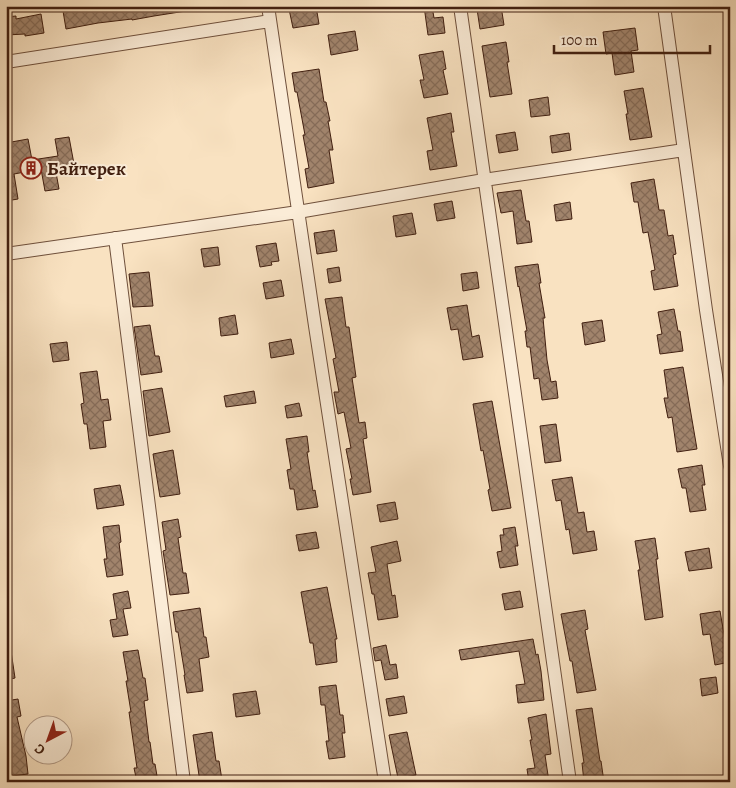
<svg xmlns="http://www.w3.org/2000/svg" width="736" height="788" viewBox="0 0 736 788" font-family="Alegreya,serif">
<style>
.building{fill:url(#building-cross-hatch);stroke:#411f10}
.lines{fill:none;stroke-linecap:round;stroke-linejoin:round}
.minor-casing{stroke:#6f503c;stroke-width:14}
.minor{stroke:#fbecd7;stroke-width:12}
.labels{text-anchor:middle;stroke-width:4;stroke-linejoin:round;paint-order:stroke}
.poi-label{font-size:19px;font-weight:bold;fill:#411f10;stroke:#fbecd7;text-anchor:start}
</style>
<defs>
<pattern id="building-cross-hatch" width="8" height="8" patternUnits="userSpaceOnUse" patternTransform="scale(1.25)"><rect width="8" height="8" fill="#a1846c"/><path d="M0 0l8 8M0 8l8-8" fill="none" stroke="#856b57"/></pattern>
</defs>
<rect width="100%" height="100%" fill="#f9e2c1"/>
<filter id="stains"><feTurbulence type="fractalNoise" baseFrequency=".004" numOctaves="4"/><feColorMatrix values="0 0 0 0 .2 0 0 0 0 .09 0 0 0 0 .02 0 0 0 .5 -.17"/></filter>
<radialGradient id="worn" r=".72"><stop offset=".6" stop-color="#630" stop-opacity="0"/><stop offset="1" stop-color="#630" stop-opacity=".3"/></radialGradient>
<!-- building -->
<path class="building" d="M89 6H186V11L154 16 132 20V19L98 23 66 29 63 11Z
M306 6H316L319 24 293 28 289 9Z
M424 6H432L434 18 443 17 445 33 428 35Z
M497 6H501L504 25 480 29 477 9Z
M41 14 44 33 25 36V34L6 35V17L16 16V19Z
M635 28 638 50 631 51 634 72 615 75 612 53 606 54 603 32Z
M355 31 358 50 331 55 328 35Z
M506 42 509 62H507L512 94 490 97 482 46Z
M443 51 446 69 443 70 448 94 424 98 420 80H424L419 55Z
M319 69 324 102H326L330 121H328L333 150H329L334 183 308 188 305 169 309 168 303 135H305L297 92H295L292 73Z
M643 88 652 137 630 140 626 114H628L624 91Z
M548 97 550 115 531 117 529 100Z
M451 113 454 132H451L457 166 430 170 427 151 433 150 427 118Z
M515 132 518 150 499 153 496 135Z
M569 133 571 150 552 153 550 136Z
M69 137 74 164 55 167 59 189 45 191 41 169 14 174 18 199 6 201V143L28 139 32 160 58 156 55 139Z
M654 179 659 210H664L668 236 673 235 676 254 673 255 678 286 654 290 651 271 655 270 648 232 643 233 638 202H634L631 183Z
M521 190 526 221H529L532 242 517 244 513 211 501 213 497 193Z
M452 201 455 218 437 221 434 204Z
M570 202 572 219 556 221 554 205Z
M412 213 416 234 396 237 393 216Z
M334 230 337 251 317 254 314 233Z
M276 243 279 261 271 262 272 265 260 267 256 246Z
M218 247 220 265 204 267 201 249Z
M538 264 541 283H539L545 318H543L547 360 551 382 556 381 558 398 542 400 539 378 534 379 530 347H527L525 331H527L519 286 518 287 515 267Z
M339 267 341 281 329 283 327 269Z
M149 272 153 306 133 307 129 274Z
M477 272 479 288 463 291 461 274Z
M281 280 284 296 266 299 263 283Z
M342 297 346 327H349L356 377 352 378 359 423 365 422 367 438 363 439 371 492 353 495 350 479H352L346 449 351 448 344 412 338 414 334 392H339L333 359 336 358 325 299Z
M467 305 472 337 479 335 483 357 463 360 458 329 451 330 447 308Z
M674 309 678 331H680L683 351 660 354 657 335 662 334 658 312Z
M235 315 238 334 221 336 219 318Z
M602 320 605 341 585 345 582 323Z
M150 325 155 356H159L162 372 141 375 134 327Z
M291 339 294 354 271 358 269 343Z
M67 342 69 360 53 362 50 344Z
M683 367 697 449 677 452 672 417 668 418 664 398H668L664 370Z
M97 371 101 400 108 399 111 420 103 421 106 447 90 449 87 424H84L81 404 84 403 80 373Z
M162 388 170 432 149 436 143 391Z
M254 391 256 403 226 407 224 396Z
M492 401 511 508 492 511 488 490 490 489 483 450 481 451 473 404Z
M299 403 302 416 287 418 285 406Z
M556 424 561 461 545 463 540 426Z
M307 436 309 452H307L313 491 315 490 318 507 297 510 294 489H290L287 470 291 469 286 439Z
M173 450 180 494 160 497 153 454Z
M702 465 705 485H702L706 510 690 512 686 488H682L678 469Z
M572 477 578 513 584 512 587 532 594 531 597 550 573 554 569 529 566 530 561 500 556 501 552 480Z
M120 485 124 505 97 509 94 489Z
M395 502 398 519 380 522 377 505Z
M178 519 181 537 178 538 183 573H186L189 593 170 595 163 551 166 550 162 522Z
M119 525 121 542 119 543 123 575 107 577 104 559H107L103 527Z
M515 527 518 546H515L518 565 500 568 497 552 502 551 500 535H504L503 529Z
M316 532 319 548 299 551 296 535Z
M655 538 658 559H656L663 617 645 620 638 570H640L635 541Z
M397 541 401 561 387 564 392 596 395 595 398 617 378 620 374 594H372L368 573 376 572 371 547Z
M709 548 712 568 689 571 685 552Z
M327 587 337 639H335L337 662 316 665 313 643H310L301 592Z
M128 591 131 608 123 609 128 635 113 637 110 620 117 619 113 594Z
M520 591 523 607 505 610 502 594Z
M200 608 204 637H206L209 657 199 659 203 691 187 693 184 675H185L178 632H176L173 612Z
M585 610 588 629 585 630 596 690 577 693 572 661H570L561 614Z
M720 611 726 646H728L730 662 715 665 710 634 703 635 700 614Z
M533 639 536 655 538 654 541 671 544 700 518 703 516 685 525 684 519 651 461 660 459 650Z
M386 645 390 665 396 664 398 678 385 680 381 660 375 661 373 648Z
M138 650 143 678H145L148 700 144 701 149 742H150L153 764H155L158 782H137L134 768H137L129 712H131L126 681H128L123 652Z
M11 651 15 678 6 680V652Z
M716 677 718 693 702 696 700 679Z
M336 685 340 715H343L345 733H342L345 757 329 759 326 741H329L325 705H321L319 687Z
M256 691 260 714 236 717 233 694Z
M404 696 407 713 389 716 386 699Z
M18 699 21 716 17 717 26 756 28 774 12 776 7 744 6 745V701Z
M592 708 600 761H601L604 782H584L582 763H584L576 710Z
M546 714 551 754 545 755 549 782H529L527 769 535 768 530 740H532L528 718Z
M212 732 216 761H219L222 780 200 782 193 735Z
M407 732 416 775 398 778 389 735Z"/>
<g class="lines">
<!-- minor casing -->
<g class="minor-casing">
<path id="minor" d="M268 6 315 326 385 782
M460 6 570 782
M664 6 706 310 730 466
M6 62 270 21
M115 238 184 782
M6 254 298 212 484 180 684 150"/>
</g>
<!-- minor -->
<use href="#minor" class="minor"/>
</g>
<!-- icons -->
<defs>
<g id="building-ring" transform="scale(1.125)"><circle r="9.5" fill="#fbecd7" stroke="#8f2418" stroke-width="1.5"/><path d="M-4-6H4V6H1V3H-1V6H-4ZM-2.5-4.3h1.7v1.8h-1.7ZM.8-4.3h1.7v1.8H.8ZM-2.5-1h1.7V.8h-1.7ZM.8-1h1.7V.8H.8Z" fill="#8f2418"/></g>
</defs>
<g fill-rule="evenodd">
<use href="#building-ring" x="31" y="168"/>
</g>
<g class="labels">
<!-- poi labels -->
<g class="poi-label">
<text x="47" y="175">Байтерек</text>
</g>
</g>
<!-- margin -->
<rect width="736" height="788" fill="none" stroke="#f9e2c1" stroke-width="25"/>
<rect x="8" y="8" width="721" height="773" fill="none" stroke="#411f10" stroke-width="2.5"/>
<rect x="12" y="12" width="711" height="763" fill="none" stroke="#411f10"/>
<!-- north arrow -->
<g transform="translate(48 740) rotate(221)"><circle r="24" fill="#fbecd7" stroke="#b19a87"/>
<path d="M0-4L9 19L0 12L-9 19Z" fill="#8f2418"/>
<text y="-8" font-size="14" font-weight="bold" text-anchor="middle" fill="#411f10">С</text>
</g>
<!-- scale -->
<path d="M554 45v8h156v-8" fill="none" stroke="#411f10" stroke-width="2.5"/>
<text x="561" y="45" font-size="15" fill="#411f10" stroke="#fbecd7" stroke-width="4" paint-order="stroke">100 m</text>
<rect width="100%" height="100%" filter="url(#stains)"/>
<rect width="100%" height="100%" fill="url(#worn)"/>
</svg>
